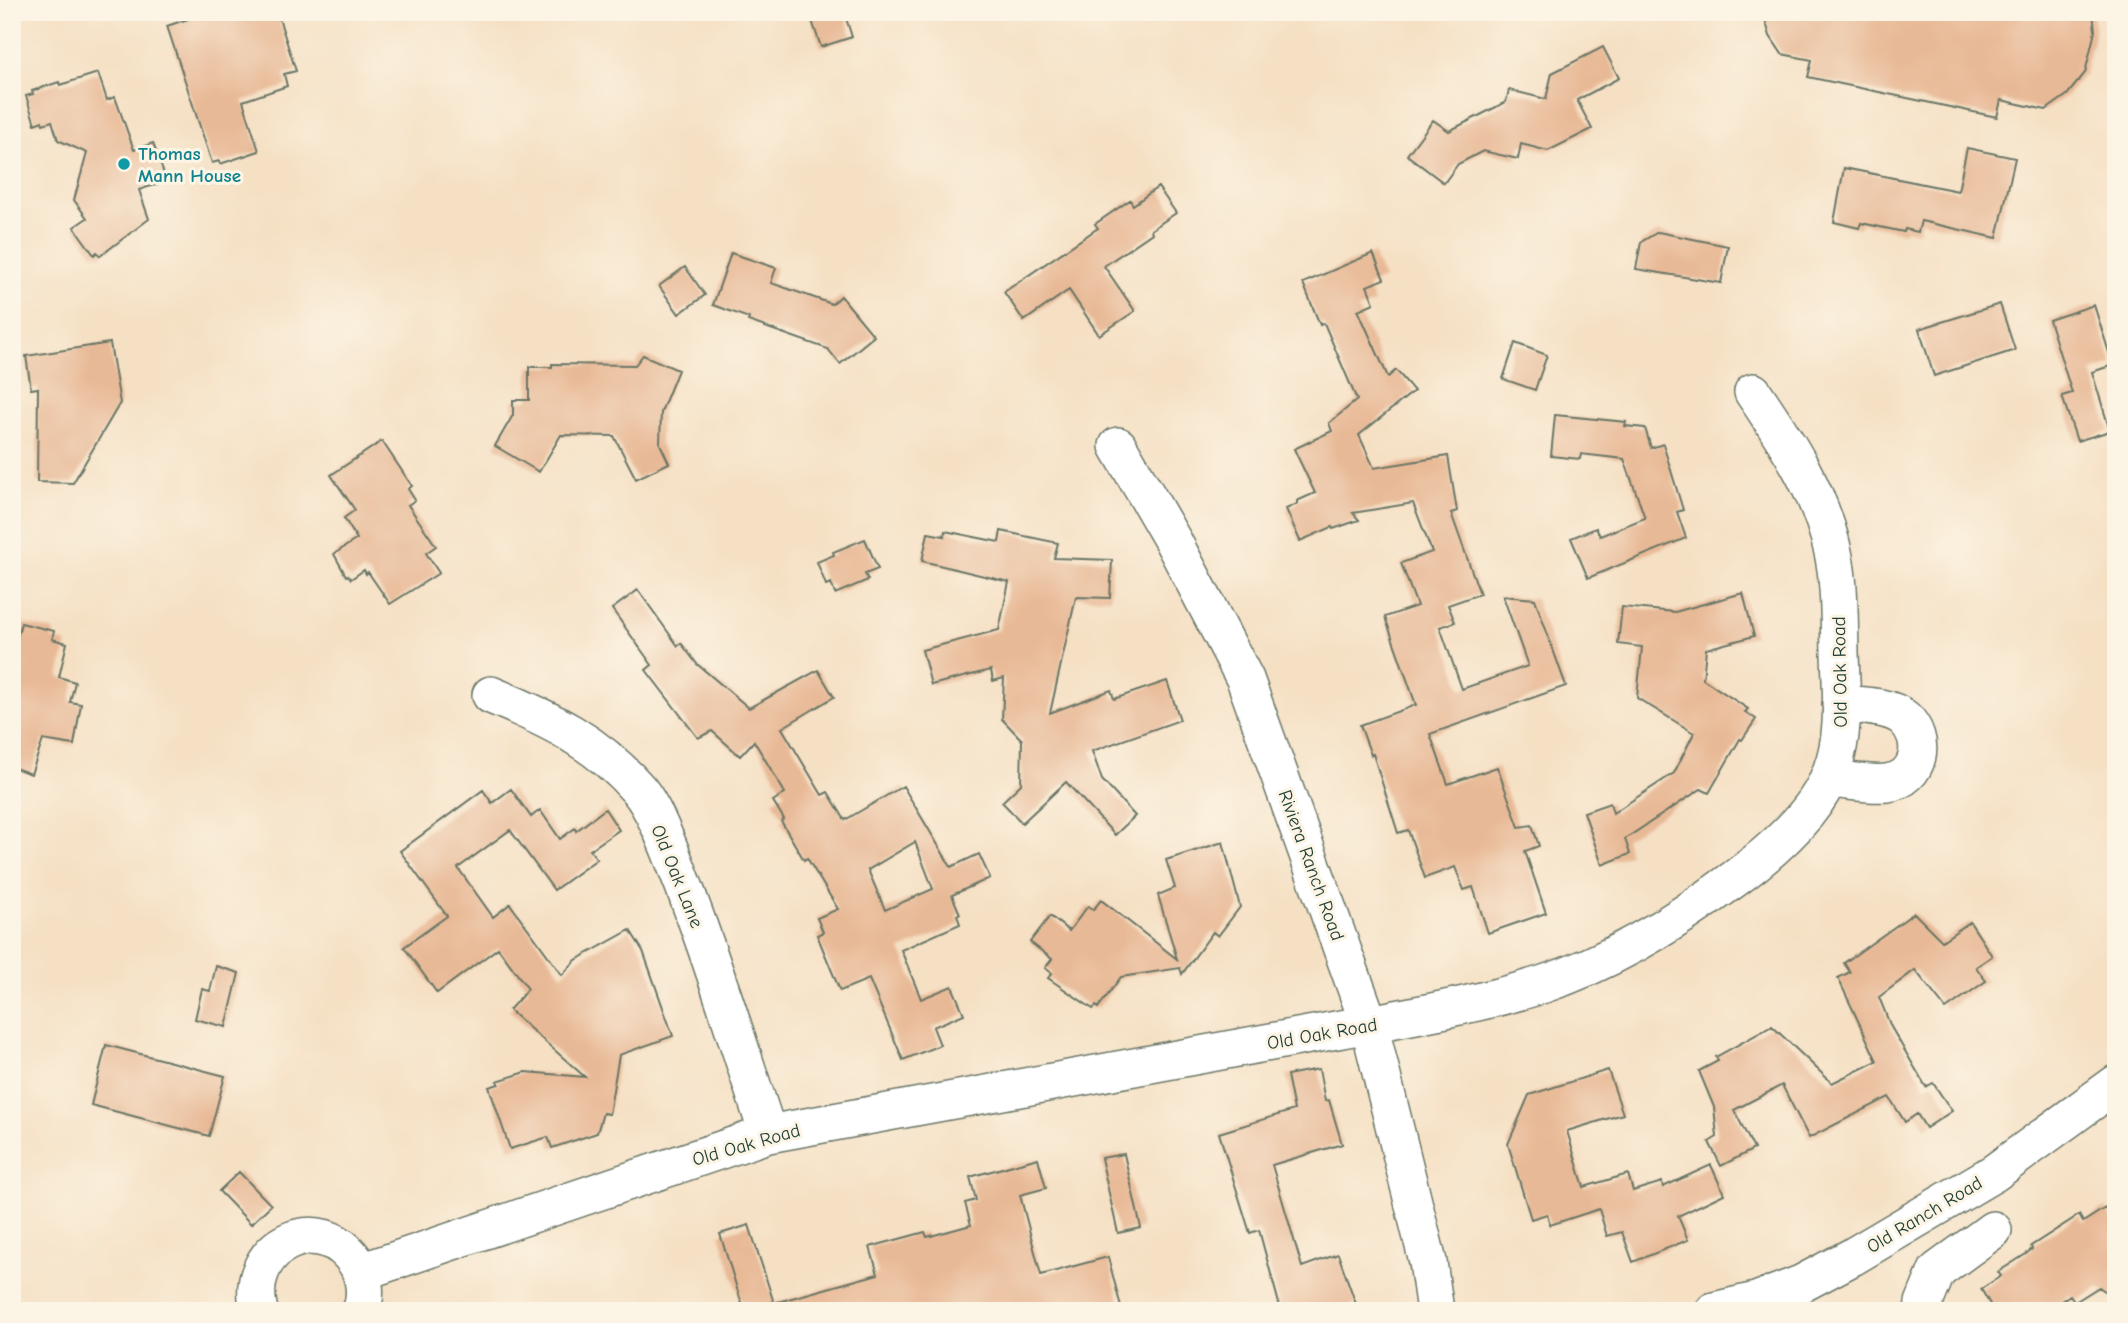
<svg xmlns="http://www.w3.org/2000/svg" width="2128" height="1323" viewBox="0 0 2128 1323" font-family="'Comic Neue',sans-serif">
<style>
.building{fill:#e8b996;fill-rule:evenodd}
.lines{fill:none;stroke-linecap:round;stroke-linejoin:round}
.minor-casing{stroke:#6a7666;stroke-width:40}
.minor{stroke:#fff;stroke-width:37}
.culture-dot{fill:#0f9aa8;stroke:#fcf5e5;stroke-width:2.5}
.labels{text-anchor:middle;stroke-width:6;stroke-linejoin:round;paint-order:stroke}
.culture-label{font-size:19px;font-weight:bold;fill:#0d838f;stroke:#fcf5e5;text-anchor:start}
.street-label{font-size:19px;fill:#1f3d34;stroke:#fcf5e5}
</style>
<rect width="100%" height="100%" fill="#fcf5e5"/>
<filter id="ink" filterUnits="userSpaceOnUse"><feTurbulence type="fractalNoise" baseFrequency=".0143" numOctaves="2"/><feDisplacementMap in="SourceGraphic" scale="14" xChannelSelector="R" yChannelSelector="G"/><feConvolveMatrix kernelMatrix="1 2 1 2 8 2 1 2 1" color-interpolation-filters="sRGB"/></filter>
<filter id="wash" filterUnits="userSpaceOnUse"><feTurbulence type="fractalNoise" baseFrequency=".00686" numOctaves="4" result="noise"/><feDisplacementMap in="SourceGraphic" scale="28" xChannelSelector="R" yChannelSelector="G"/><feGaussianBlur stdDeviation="1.57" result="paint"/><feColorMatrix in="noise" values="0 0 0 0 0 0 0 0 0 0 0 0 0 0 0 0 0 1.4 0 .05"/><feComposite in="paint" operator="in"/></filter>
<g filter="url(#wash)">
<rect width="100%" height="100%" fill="#f5e0c4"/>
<g id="blocks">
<!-- building -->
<path class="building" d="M209 12H277L296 71 284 74 287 86 243 101 259 151 220 164 219 161 212 163 167 26Z
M809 12H844L852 37 821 47Z
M1763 12H2093L2095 31 2085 73 2067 95 2046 110 2001 100 1997 117 1808 77 1812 60 1782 54 1770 36Z
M1603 47 1619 78 1577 100 1592 129 1548 151 1521 144 1518 159 1483 151 1458 164 1444 183 1407 155 1433 120 1449 131 1506 102 1509 90 1546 99 1552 73Z
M98 73 107 100 115 97 134 150 153 143 165 177 155 180 157 184 139 190 149 219 100 256 97 252 94 255 74 227 87 218 74 200 87 153 58 140 52 121 43 124 42 121 35 124 26 96 33 94 32 91 59 82 60 85Z
M1967 148 2015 158 1997 238 1921 221 1918 232 1905 229 1904 232 1861 223 1859 228 1834 222 1844 168 1958 191Z
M1158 187 1176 213 1151 230 1152 233 1104 266 1135 311 1099 335 1069 290 1024 321 1004 292 1098 228 1095 224 1130 200 1133 205Z
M1658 232 1728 246 1721 283 1636 269 1641 242Z
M731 253 776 268 771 283 832 304 841 296 874 336 840 364 828 349 748 321 749 318 713 305Z
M1373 253 1384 279 1367 286 1374 303 1358 310 1388 377 1396 370 1414 391 1359 435 1374 468 1448 456 1457 511 1451 513 1480 594 1448 605 1455 622 1440 627 1462 689 1528 666 1503 596 1535 599 1566 686 1430 734 1448 784 1497 767 1519 827 1532 825 1539 846 1525 851 1546 913 1488 933 1473 887 1464 890 1455 867 1425 878 1408 830 1398 833 1373 754 1371 755 1360 725 1416 705 1385 617 1417 606 1401 563 1432 552 1413 503 1353 513 1359 520 1333 529 1332 527 1300 541 1286 509 1297 504V501L1315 493 1294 449 1332 431 1329 423 1357 400 1324 323 1320 325 1303 283Z
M685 267 705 295 679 314 659 286Z
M2000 304 2015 350 1934 376 1919 329Z
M2094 305 2113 365 2092 372 2110 431 2077 441 2062 396 2072 393 2049 320Z
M110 343 120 403 73 483 37 482 38 388 31 389 26 356Z
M1515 343 1547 355 1535 390 1503 379Z
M643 355 678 370 661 412 660 444 669 463 636 479 614 436 561 435 539 472 495 446 513 415V400H529V367H552V364L635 365Z
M1555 415 1626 422 1625 426 1645 428 1651 448 1663 444 1683 510 1677 512 1686 538 1588 578 1571 538 1596 528 1600 536 1645 518 1624 459 1581 454 1580 459 1551 456Z
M382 441 412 486 408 489 415 500 408 505 436 546 426 553 439 573 390 604 368 572 366 574 364 570 351 579 348 575 346 576 334 554 357 539 344 518 355 510 331 475Z
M945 531 999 542 1001 531 1058 543 1054 558 1112 560 1110 598 1076 597 1050 713 1111 690 1114 699 1167 681 1180 720 1092 751 1102 780 1135 816 1115 835 1066 782 1022 823 1002 802 1021 784 1022 740 1002 719 1004 678 993 681 991 670 931 685 922 650 999 630 1009 582 922 561 928 533 944 536Z
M865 539 878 569 865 574 868 580 835 594 831 583 826 585 817 562 834 555 833 552Z
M638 590 678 646 681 643 697 664 749 708 818 670 834 697 782 728 822 795 828 792 845 820 903 786 951 867 979 854 990 878 952 895 960 914 957 915 960 924 901 950 921 999 952 986 964 1014 933 1027 940 1045 903 1060 869 979 840 991 817 935 823 932 817 918 838 909 807 858 804 860 781 821 784 819 773 801 785 793 754 741 740 756 712 731 698 738 646 670 652 665 612 609ZM915 842 933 889 885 910 868 870Z
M1743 593 1754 636 1706 649 1703 679 1748 709 1745 712 1756 719 1742 740 1740 739 1709 793 1701 789 1625 839 1630 854 1602 865 1584 812 1610 803 1613 813 1674 773 1694 733 1637 698 1642 647 1618 644 1622 607 1675 612Z
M21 623 54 631 52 639 67 643 59 677 75 682 70 702 81 704 74 745 43 740 31 774 12 767V658Z
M511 789 531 817 540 810 560 839 575 828 576 831 605 809 619 830 590 850 597 859 554 890 510 830 458 868 493 917 510 904 562 975 576 960 630 930 643 951 673 1036 619 1055 609 1114 603 1113 597 1133 552 1148 548 1137 510 1149 489 1087 499 1084 497 1081 526 1072 585 1077 509 1010 528 989 498 948 437 993 404 947 447 916 400 851 483 790 492 803Z
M1223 842 1240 907 1218 936 1213 932 1182 974 1180 968 1121 977 1098 1008 1096 1006 1093 1009 1048 978 1052 973 1045 968 1052 959 1030 942 1050 916 1069 931 1088 906 1093 910 1101 900 1177 959 1158 895 1175 888 1166 860Z
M1914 913 1942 941 1970 922 1992 956 1976 967 1986 981 1946 1009 1915 970 1879 997 1891 1027 1926 1087 1933 1083 1952 1111 1926 1128 1917 1114 1905 1122 1889 1097 1809 1138 1782 1085 1734 1110 1754 1149 1721 1166 1709 1142 1717 1137 1714 1107 1699 1071 1718 1061 1716 1057 1772 1026 1832 1083 1877 1061 1838 978 1850 972 1844 963Z
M216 966 239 973 226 1027 195 1019 202 989 210 991Z
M106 1045 225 1076 209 1136 91 1105Z
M1319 1069 1325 1101 1329 1100 1342 1144 1272 1165 1302 1267 1338 1254 1356 1304 1336 1311H1281L1259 1230 1250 1233 1219 1133 1294 1110 1287 1075Z
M1608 1070 1623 1114 1567 1131 1584 1187 1628 1174 1633 1191 1662 1182 1663 1187 1711 1165 1724 1194 1678 1216 1688 1240 1633 1262 1622 1232 1607 1236 1599 1209 1550 1225 1547 1214 1531 1219 1508 1144 1529 1095Z
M1124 1154 1141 1228 1118 1233 1101 1158Z
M1038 1158 1046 1188 1020 1195 1041 1275 1108 1257 1122 1311H744L720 1234 749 1225 774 1303 878 1274 870 1247 925 1232 927 1237 971 1225 965 1203 976 1200 970 1177Z
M239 1172 271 1205 251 1224 219 1191Z
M2105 1208 2116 1223V1299L2099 1287 2075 1302 2070 1295 2046 1311H1994L1981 1289 2001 1276 1998 1272 2026 1254 2032 1249 2031 1246 2079 1215 2083 1222Z"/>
</g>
</g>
<g filter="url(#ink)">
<use href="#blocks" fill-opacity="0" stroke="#6a7666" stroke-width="2"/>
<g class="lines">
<!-- minor casing -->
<g class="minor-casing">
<path id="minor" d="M1118 446 1173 541 1245 679 1369 1024 1428 1262 1435 1311
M491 695C549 719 596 741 638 789 655 808 672 856 682 881 714 964 740 1049 768 1134
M1828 779C1847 780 1869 785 1887 783 1921 779 1927 738 1904 718 1889 705 1860 706 1841 704
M361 1272 768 1134 1369 1024C1427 1013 1487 1002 1544 984 1614 961 1678 921 1737 877 1771 852 1817 812 1831 772 1846 734 1841 692 1840 652 1839 619 1840 584 1833 552 1820 492 1787 442 1753 392
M259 1311C242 1244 322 1208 357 1264 365 1278 367 1296 361 1311
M1714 1311 1756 1301 1801 1284 1852 1257 1994 1173 2116 1084
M1923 1311 1924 1303 1937 1271 1993 1230"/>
</g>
<!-- minor -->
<use href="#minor" class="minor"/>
</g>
</g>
<!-- markers -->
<circle class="culture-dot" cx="124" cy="164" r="7"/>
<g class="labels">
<!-- culture labels -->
<g class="culture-label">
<text x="138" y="160">Thomas<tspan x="138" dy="22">Mann House</tspan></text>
</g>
<!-- street labels -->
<g class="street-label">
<text transform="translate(1839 672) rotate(-91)" y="7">Old Oak Road</text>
<text transform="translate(1312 865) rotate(70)" y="7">Riviera Ranch Road</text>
<text transform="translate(678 876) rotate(68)" y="7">Old Oak Lane</text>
<text transform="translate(1322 1033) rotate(-10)" y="7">Old Oak Road</text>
<text transform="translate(746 1144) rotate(-16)" y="7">Old Oak Road</text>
<text transform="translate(1924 1214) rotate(-31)" y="7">Old Ranch Road</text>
</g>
</g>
<!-- margin -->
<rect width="2128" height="1323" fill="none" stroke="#fcf5e5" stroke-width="42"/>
</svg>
